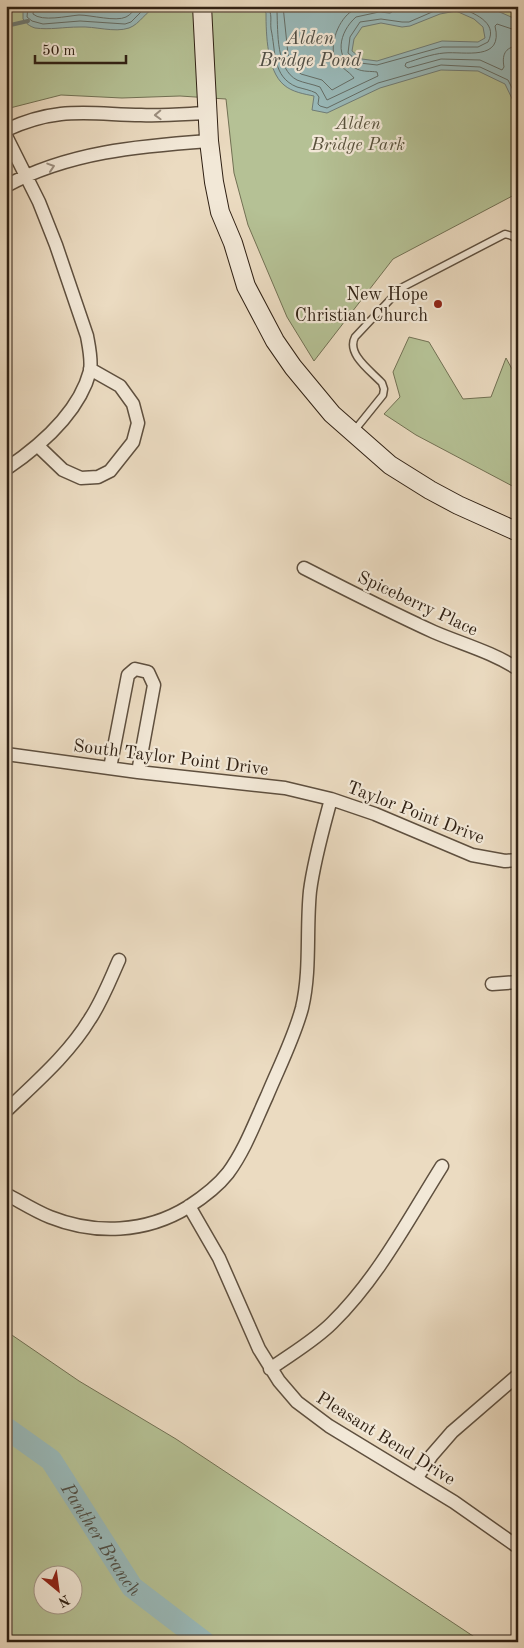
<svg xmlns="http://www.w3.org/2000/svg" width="524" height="1648" viewBox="0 0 524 1648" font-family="'Old Standard TT',serif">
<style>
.green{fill:#b5c195;stroke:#727154;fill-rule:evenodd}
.water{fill:#99b9b9;stroke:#6f7c77;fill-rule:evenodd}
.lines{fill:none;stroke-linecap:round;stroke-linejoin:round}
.shore{stroke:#646d66;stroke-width:1}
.stream{stroke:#6f7c77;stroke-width:4}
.river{stroke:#99b9b9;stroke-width:22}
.lane-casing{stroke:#5f503f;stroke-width:9}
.street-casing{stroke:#5f503f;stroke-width:15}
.secondary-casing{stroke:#302114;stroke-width:20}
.lane{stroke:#f2e8d7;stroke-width:6}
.street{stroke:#f2e8d7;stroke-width:12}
.secondary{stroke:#f2e8d7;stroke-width:18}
.oneway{stroke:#9b8e7f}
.poi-dot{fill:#8f2418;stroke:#f2e8d7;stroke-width:2}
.labels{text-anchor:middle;stroke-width:4.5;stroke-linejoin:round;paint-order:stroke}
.park-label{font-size:18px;font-style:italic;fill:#58513b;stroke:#f2e8d7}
.poi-label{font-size:18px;fill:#302114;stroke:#f2e8d7;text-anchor:end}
.street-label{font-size:18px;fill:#302114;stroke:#f2e8d7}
.water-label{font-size:19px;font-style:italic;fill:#504f46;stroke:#f2e8d7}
</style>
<rect width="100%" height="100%" fill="#ebdbc1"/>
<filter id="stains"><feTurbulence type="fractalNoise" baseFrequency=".004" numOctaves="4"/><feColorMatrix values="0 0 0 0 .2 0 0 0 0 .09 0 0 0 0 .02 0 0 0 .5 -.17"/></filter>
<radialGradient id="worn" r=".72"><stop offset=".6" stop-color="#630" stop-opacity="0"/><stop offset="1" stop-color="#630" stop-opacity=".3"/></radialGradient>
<!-- green -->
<path class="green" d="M6 6H518V193L393 259 314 361 287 317 248 225 234 173 226 99 180 96 122 98 61 95 6 109Z
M409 337 429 342 463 399 491 397 506 358 518 380V489L416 435 384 414 400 397 393 372Z
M6 1331 79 1381 176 1439 482 1642H6ZM42 1576H72V1606H42Z"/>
<!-- water -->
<path class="water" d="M23 6H157C146 11 140 24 129 28 114 33 95 26 79 27 64 27 50 30 35 28 29 26 27 24 23 19Z
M257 6H398L405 9 412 6H486L518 20V55L514 59 518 82V111L505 84 478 71 441 70 380 88 327 113 312 110 314 96C304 94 292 92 284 85 267 71 266 34 266 13L264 10ZM456 11 474 19 483 27 485 38 478 42 442 41 377 61 362 59 352 51 354 39 362 27 381 23 402 27 410 26 440 14Z"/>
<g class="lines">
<!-- shore -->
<path class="shore" d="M28 6 27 17 32 21 43 24 80 21 125 24 131 22 147 6
M34 6 33 14C42 22 67 16 79 15 91 15 116 22 126 17 131 15 134 9 138 6
M42 6 44 10 81 8 123 10 127 6
M267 6C273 14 270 20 271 29 276 51 272 77 297 87 304 89 310 90 316 93L319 97 318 104 320 106 327 108 378 83 441 65 480 67 508 80 518 100
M275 6 277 12C278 32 276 69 297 80 304 83 312 84 320 87L327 100 378 76 377 72C371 71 363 72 357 69 333 59 339 32 356 17L379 12 390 13 392 12V6
M283 6 288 54 291 65 301 74 322 80 332 90 354 78C349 71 339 67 335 58 329 44 339 19 352 11 357 8 365 7 371 6
M457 7C472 12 499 22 488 42L478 47H442L377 65 360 63 348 53 350 37 360 22 381 19 402 22H409L439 9Z
M518 31 497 24 495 26C504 62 464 51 444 53 432 54 418 59 406 63L405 66 408 68 441 59 480 60 502 70 504 67C502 56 504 47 518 46"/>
<!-- stream -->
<path class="stream" d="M6 26 28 21"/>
<!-- river -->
<path class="river" id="s1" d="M6 1428 51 1460 132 1587 204 1642"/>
<!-- lane casing -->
<g class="lane-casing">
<path id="lane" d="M354 431 383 395 384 389 382 383C371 371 346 354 355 337L401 288 505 234 512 236 518 241"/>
</g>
<!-- street casing -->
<g class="street-casing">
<path id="street" d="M6 130C58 106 88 114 141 115 163 116 185 114 207 113
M6 136 39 202 56 245 87 336C89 347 92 360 90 371 79 413 40 446 6 469
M6 186C68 152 139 146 209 141
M38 446 63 470 81 478 98 477 110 471 133 442 138 423 133 404 120 386 90 369
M304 568C347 590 390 612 434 632 462 644 492 652 518 669
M6 754 138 772 285 788 331 799 375 814 472 855 505 861 518 860
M110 768 128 675 135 669 148 672 154 685 138 772
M492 984 518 982
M6 1111C35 1083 69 1054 90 1019 102 1001 110 980 119 960
M6 1194C21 1202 35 1211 50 1217 95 1235 146 1233 188 1207 202 1198 217 1187 228 1173 245 1150 255 1122 267 1096 279 1067 294 1038 302 1008 311 970 306 930 310 891 314 860 323 829 331 799
M189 1206 219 1258 259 1349 279 1381 297 1402 329 1426 454 1502 518 1547
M270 1369C291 1354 314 1341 332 1323 378 1278 408 1220 442 1166
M416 1479 432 1455 452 1432 518 1375"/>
</g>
<!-- secondary casing -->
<g class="secondary-casing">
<path id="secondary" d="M202 6 209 141 214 182 220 212 233 243 246 286 275 341 293 367 332 414 390 465 430 490 458 505 518 532"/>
</g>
<!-- lane -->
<use href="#lane" class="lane"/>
<!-- street -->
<use href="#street" class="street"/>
<!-- secondary -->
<use href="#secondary" class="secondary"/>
</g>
<!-- one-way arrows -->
<defs><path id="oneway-chevron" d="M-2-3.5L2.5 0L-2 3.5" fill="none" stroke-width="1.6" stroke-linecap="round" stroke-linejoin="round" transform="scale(1.25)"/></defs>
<g class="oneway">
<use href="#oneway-chevron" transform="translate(158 115) rotate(178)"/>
<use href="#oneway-chevron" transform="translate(51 167) rotate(-18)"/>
</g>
<!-- markers -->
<circle class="poi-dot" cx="438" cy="304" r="5"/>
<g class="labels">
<!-- park labels -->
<g class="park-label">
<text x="358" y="129">Alden<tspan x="358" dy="21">Bridge Park</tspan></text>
</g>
<!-- poi labels -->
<g class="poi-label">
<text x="428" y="300">New Hope<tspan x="428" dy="21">Christian Church</tspan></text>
</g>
<!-- street labels -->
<g class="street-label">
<text transform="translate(418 603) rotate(25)" y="6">Spiceberry Place</text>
<text transform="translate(171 757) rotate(7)" y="6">South Taylor Point Drive</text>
<text transform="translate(416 812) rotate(21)" y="6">Taylor Point Drive</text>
<text transform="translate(386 1438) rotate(32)" y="6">Pleasant Bend Drive</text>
</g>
<!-- water labels -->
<g class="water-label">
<text x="310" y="44">Alden<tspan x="310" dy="22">Bridge Pond</tspan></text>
<text dy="7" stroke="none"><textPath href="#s1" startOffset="149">Panther Branch</textPath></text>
</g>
</g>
<!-- margin -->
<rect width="524" height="1648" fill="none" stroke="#ebdbc1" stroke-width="25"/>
<rect x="8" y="8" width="509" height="1633" fill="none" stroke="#302114" stroke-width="2.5"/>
<rect x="12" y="12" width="499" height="1623" fill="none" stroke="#302114"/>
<!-- north arrow -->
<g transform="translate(58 1590) rotate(151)"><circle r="24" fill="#f2e8d7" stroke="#a49889"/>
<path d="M0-4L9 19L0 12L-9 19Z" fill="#8f2418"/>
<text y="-8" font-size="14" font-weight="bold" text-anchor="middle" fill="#302114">N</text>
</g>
<!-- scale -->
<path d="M35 55v8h91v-8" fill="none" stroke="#302114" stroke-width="2.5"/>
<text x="42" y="55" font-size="15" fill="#302114" stroke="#f2e8d7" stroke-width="4" paint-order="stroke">50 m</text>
<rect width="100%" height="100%" filter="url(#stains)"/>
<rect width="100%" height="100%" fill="url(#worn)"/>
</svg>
